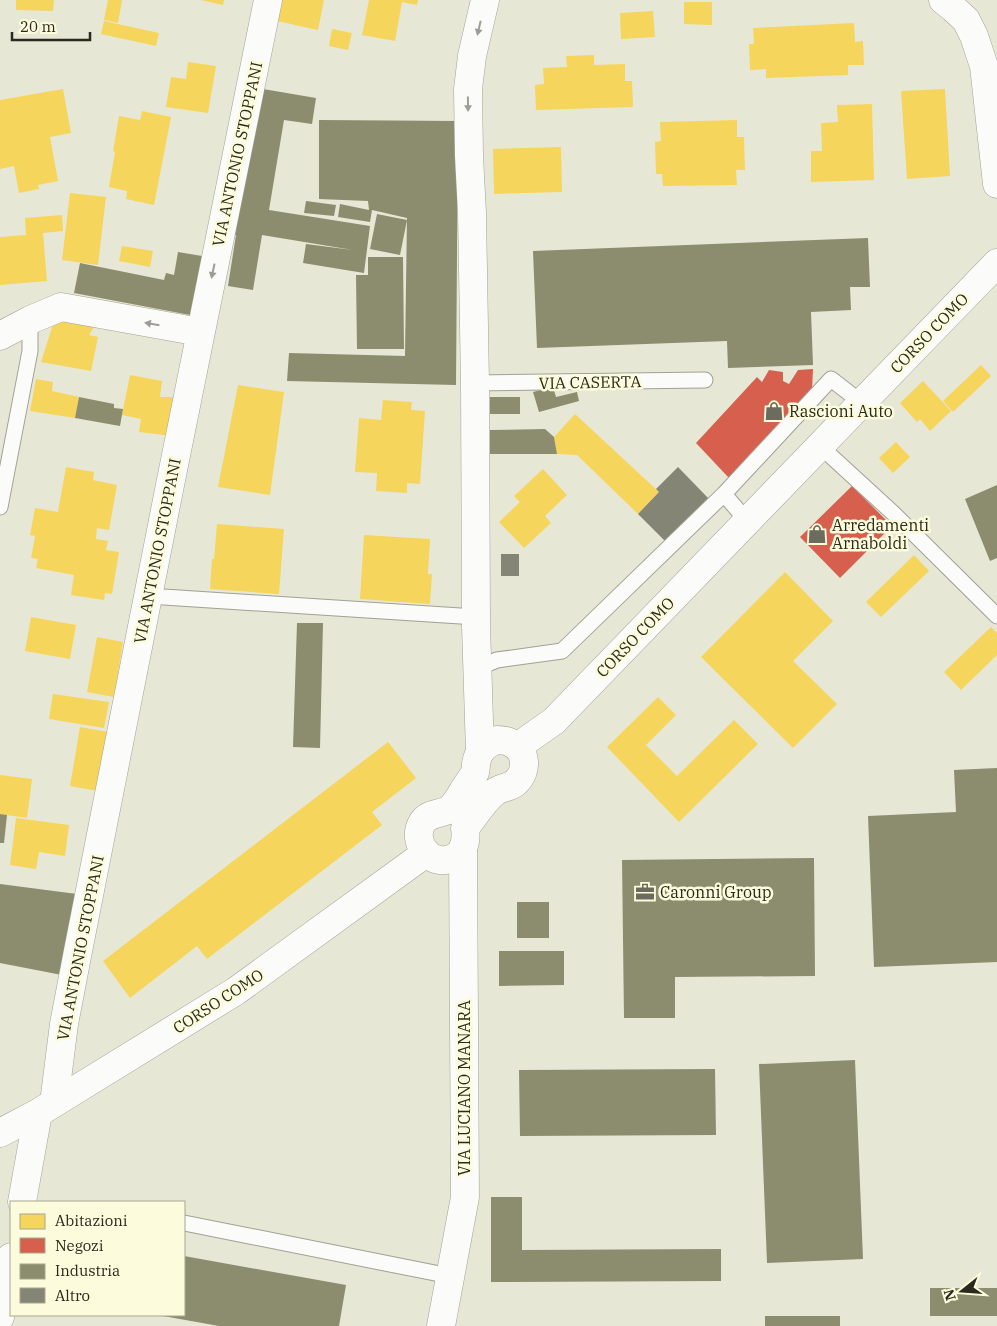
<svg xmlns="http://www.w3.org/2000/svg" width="997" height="1326" viewBox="0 0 997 1326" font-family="'IBM Plex Serif',serif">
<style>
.homes{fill:#f6d55c}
.shops{fill:#d6604d}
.industry{fill:#8c8c6e}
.building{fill:#858575}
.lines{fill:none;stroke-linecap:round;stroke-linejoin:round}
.service-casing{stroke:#a1a194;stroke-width:17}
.minor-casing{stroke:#a1a194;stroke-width:29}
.secondary-casing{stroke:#a1a194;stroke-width:29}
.service{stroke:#fbfbf9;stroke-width:15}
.minor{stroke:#fbfbf9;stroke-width:28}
.secondary{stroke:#fbfbf9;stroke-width:28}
.oneway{fill:#9d9c96}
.labels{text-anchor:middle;stroke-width:5;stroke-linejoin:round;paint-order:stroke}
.street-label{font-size:16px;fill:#2a291d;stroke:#fcfbdb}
.poi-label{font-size:16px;fill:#2a291d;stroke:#fcfbdb;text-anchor:start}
</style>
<rect width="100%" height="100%" fill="#e7e7d6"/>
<!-- homes -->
<path class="homes" d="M16 0H54L53 11 16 10Z
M108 0H122L118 23 104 20Z
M201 0H224L223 5Z
M281 0H324L318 30 277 21Z
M369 0H418L417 5 402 2 395 41 362 35Z
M684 2H712V25L684 24Z
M653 11 655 37 621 39 620 13Z
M104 21 159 33 156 46 101 34Z
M854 23 855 42 863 41 864 65H848V75L766 78V69L750 70 749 44H754L753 28Z
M332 29 352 33 348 50 329 46Z
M594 55V65L625 64V81H632L633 107 536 110 535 85 544 84 543 68 567 67 566 56Z
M188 62 216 66 208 113 166 107 171 77 186 79Z
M63 89 71 133 50 137 58 181 38 185 39 189 19 193 14 166 0 169V100Z
M945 89 950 176 907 179 901 91Z
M872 104 874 180 811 182V151H822L821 123 838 122 837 105Z
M142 111 171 117 154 205 126 199 127 191 109 187 115 152 113 151 119 116 140 120Z
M737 120V137H744L745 170H736L737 185 663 186 662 174H656L655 142 661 141 660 122Z
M561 147 562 192 494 194 493 149Z
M70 193 106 197 98 265 62 260Z
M62 215 63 231 43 233 47 281 0 285V237L26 235 25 218Z
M122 246 153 251 150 267 119 261Z
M55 318 95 325 89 335 98 337 91 371 41 362Z
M981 365 991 376 953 412 943 401Z
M130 375 162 381 160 397H179L172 436 139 432 141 419 122 415Z
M36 379 53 382 52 391 79 397 75 418 30 411Z
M923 381 951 411 930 431 920 419 917 422 900 403Z
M238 385 284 392 270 495 218 487Z
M383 400 412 402 411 410 425 411 420 484 407 483V493L376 491 377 473 355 472 359 418 381 420Z
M575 414 659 492 638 514 577 455 557 454 554 437Z
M896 442 910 457 893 473 879 458Z
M66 467 94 472 93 480 117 485 109 530 97 528 96 539 108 541 106 550 119 552 112 594 105 593 104 600 71 595 74 575 36 568 38 559 31 558 35 536 30 535 35 508 58 512Z
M543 469 567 495 545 516 551 523 524 548 499 522 520 502 514 496Z
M217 524 284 529 279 594 210 589 212 559H214Z
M364 535 430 539 428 574H432L430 604 360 599Z
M914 555 929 571 881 617 866 602Z
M785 572 833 621 793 661 837 704 793 748 701 657Z
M31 617 76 625 70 659 25 651Z
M991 627 997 633V655L961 690 944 672Z
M97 637 123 642 114 697 87 692Z
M53 694 109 702 104 728 49 719Z
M658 697 676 715 646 745 677 776 734 720 758 744 679 822 607 747Z
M80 727 108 732 98 791 70 786Z
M388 742 416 778 372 812 382 825 207 959 197 946 130 998 103 961Z
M0 775 32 779 27 818 0 814Z
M16 818 69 825 65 856 39 852 36 869 10 865Z"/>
<!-- shops -->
<path class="shops" d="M813 369 812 390 729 478 696 443 757 377 762 382 769 370 783 372V381L789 384 798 370Z
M852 486 892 526 840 578 800 537Z"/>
<!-- industry -->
<path class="industry" d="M257 88 316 98 312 124 284 120 269 210 370 226 364 273 303 263 306 244 353 250 262 235 253 290 228 286 236 235H234Z
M319 120 458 121 456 385 287 381 289 353 405 356 407 216V218L372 210 370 222 338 217 340 204 369 210 368 201 319 199Z
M306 201 336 205 334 216 304 213Z
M377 214 407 220 400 255 370 249Z
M868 238 870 287H850L851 310 811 312 813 365 728 368 727 341 537 348 533 251Z
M178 252 202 256 190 315 74 293 80 263 164 280 166 273 174 275Z
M368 257H403L404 349H357L356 275H368Z
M553 387 556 397 577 392 579 401 539 412 533 392Z
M79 397 114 404V408L123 409 120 426 75 418Z
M490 397H520V414H490Z
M545 429 554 437 557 454H490V430Z
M997 485V558L990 561 965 499Z
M297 623H323L320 748 293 747Z
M997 768V962L874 967 868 816 956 812 954 770Z
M0 814 7 815 4 843H0Z
M814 858 815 976 675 977V1018H624L622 860Z
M0 884 77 894 62 975 0 963Z
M517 902H549V938H517Z
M499 951H564V985L499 986Z
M855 1060 863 1259 767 1263 759 1064Z
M715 1069 716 1135 520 1136 519 1070Z
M491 1197H522V1250L721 1249V1281L491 1282Z
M184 1256 346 1285 339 1326H219L163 1316V1315H184Z
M930 1288H997V1316H930Z
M765 1316H840V1326H765Z"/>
<!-- building -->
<path class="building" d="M678 467 709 499 666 542 638 514 659 492 656 489Z
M501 554H519V576H501Z"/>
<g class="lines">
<!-- service casing -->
<g class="service-casing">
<path id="service" d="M475 383 705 380
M820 446 893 513 997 616
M724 494 831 379 862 403
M0 507 30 351V320
M148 596 476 617
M477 668 497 660 562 651 724 494 747 521
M184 1223 450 1276"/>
</g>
<!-- minor casing -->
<g class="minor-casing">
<path id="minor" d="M943 0 953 8 966 20 974 36 984 66 997 184
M0 336 30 320 61 307 200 332
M480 752 476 626 475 383 472 213 469 156 468 89 472 56 485 0
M54 1103 64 1024 78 951 170 485 268 0
M22 1202 38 1113
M0 1317 11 1257
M441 1326 465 1197 463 848"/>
</g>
<!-- secondary casing -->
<g class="secondary-casing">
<path id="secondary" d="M497 740C501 740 505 740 509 742 526 748 529 770 516 782 510 788 501 787 495 792 486 798 473 818 465 828 467 842 464 857 446 860 427 863 412 840 422 823 429 811 445 815 452 807 458 801 462 792 467 785 469 781 474 776 475 772 476 770 476 767 476 764 478 751 485 744 497 740Z
M517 747 554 721 997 263
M0 1133 38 1113 236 991 426 853"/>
</g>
<!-- service -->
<use href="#service" class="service"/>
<!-- minor -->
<use href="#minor" class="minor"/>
<!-- secondary -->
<use href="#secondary" class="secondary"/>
</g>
<!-- one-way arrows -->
<defs><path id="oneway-solid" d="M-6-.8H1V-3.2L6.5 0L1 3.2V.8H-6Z" transform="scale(1.25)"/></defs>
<g class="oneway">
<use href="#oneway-solid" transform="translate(479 28) rotate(103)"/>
<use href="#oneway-solid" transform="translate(468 104) rotate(89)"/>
<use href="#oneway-solid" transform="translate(213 271) rotate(102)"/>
<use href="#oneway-solid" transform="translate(152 324) rotate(-170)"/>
</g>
<!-- icons -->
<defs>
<g id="shop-bare" transform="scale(1.5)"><path d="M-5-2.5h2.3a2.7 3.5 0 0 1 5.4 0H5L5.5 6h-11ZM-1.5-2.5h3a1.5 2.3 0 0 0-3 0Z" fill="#6c6c5e" stroke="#fcfbdb" stroke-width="2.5" paint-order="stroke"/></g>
<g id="office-bare" transform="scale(1.5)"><path d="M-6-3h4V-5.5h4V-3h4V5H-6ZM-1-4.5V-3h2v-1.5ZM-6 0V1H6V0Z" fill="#6c6c5e" stroke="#fcfbdb" stroke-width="2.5" paint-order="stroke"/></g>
</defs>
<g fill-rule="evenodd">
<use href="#shop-bare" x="774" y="411"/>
<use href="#shop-bare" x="817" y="534"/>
<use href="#office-bare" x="645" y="892"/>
</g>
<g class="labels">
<!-- street labels -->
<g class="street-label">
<text transform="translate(237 154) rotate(-78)" y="6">VIA ANTONIO STOPPANI</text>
<text transform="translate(929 333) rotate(-46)" y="6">CORSO COMO</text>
<text transform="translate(590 382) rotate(-1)" y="6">VIA CASERTA</text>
<text transform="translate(157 551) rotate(-79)" y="6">VIA ANTONIO STOPPANI</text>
<text transform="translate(635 637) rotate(-46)" y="6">CORSO COMO</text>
<text transform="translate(80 948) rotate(-79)" y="6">VIA ANTONIO STOPPANI</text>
<text transform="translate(218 1001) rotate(-33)" y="6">CORSO COMO</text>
<text transform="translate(464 1088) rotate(-90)" y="6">VIA LUCIANO MANARA</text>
</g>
<!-- poi labels -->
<g class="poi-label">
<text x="789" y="417">Rascioni Auto</text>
<text x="832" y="531">Arredamenti<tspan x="832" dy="18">Arnaboldi</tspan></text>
<text x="660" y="898">Caronni Group</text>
</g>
</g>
<!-- legend -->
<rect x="10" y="1201" width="175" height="115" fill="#fcfbdb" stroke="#a8a78f"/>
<rect x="20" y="1214" width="25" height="15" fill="#f6d55c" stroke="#a8a78f"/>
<text x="55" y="1226" font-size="15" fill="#2a291d">Abitazioni</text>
<rect x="20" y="1238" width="25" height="15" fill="#d6604d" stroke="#a8a78f"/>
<text x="55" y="1251" font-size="15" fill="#2a291d">Negozi</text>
<rect x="20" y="1264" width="25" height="15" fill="#8c8c6e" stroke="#a8a78f"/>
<text x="55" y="1276" font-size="15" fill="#2a291d">Industria</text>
<rect x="20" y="1288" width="25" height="15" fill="#858575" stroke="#a8a78f"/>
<text x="55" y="1301" font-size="15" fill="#2a291d">Altro</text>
<!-- north arrow -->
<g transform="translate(962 1291) rotate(253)" stroke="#fcfbdb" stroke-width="4" paint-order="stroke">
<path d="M0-4L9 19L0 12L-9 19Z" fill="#2a291d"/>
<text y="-8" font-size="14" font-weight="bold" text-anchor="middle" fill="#2a291d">N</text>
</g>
<!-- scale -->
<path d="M12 32v8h78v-8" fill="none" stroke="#2a291d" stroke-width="2.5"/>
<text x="20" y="32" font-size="15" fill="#2a291d" stroke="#fcfbdb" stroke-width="4" paint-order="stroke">20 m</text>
</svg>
